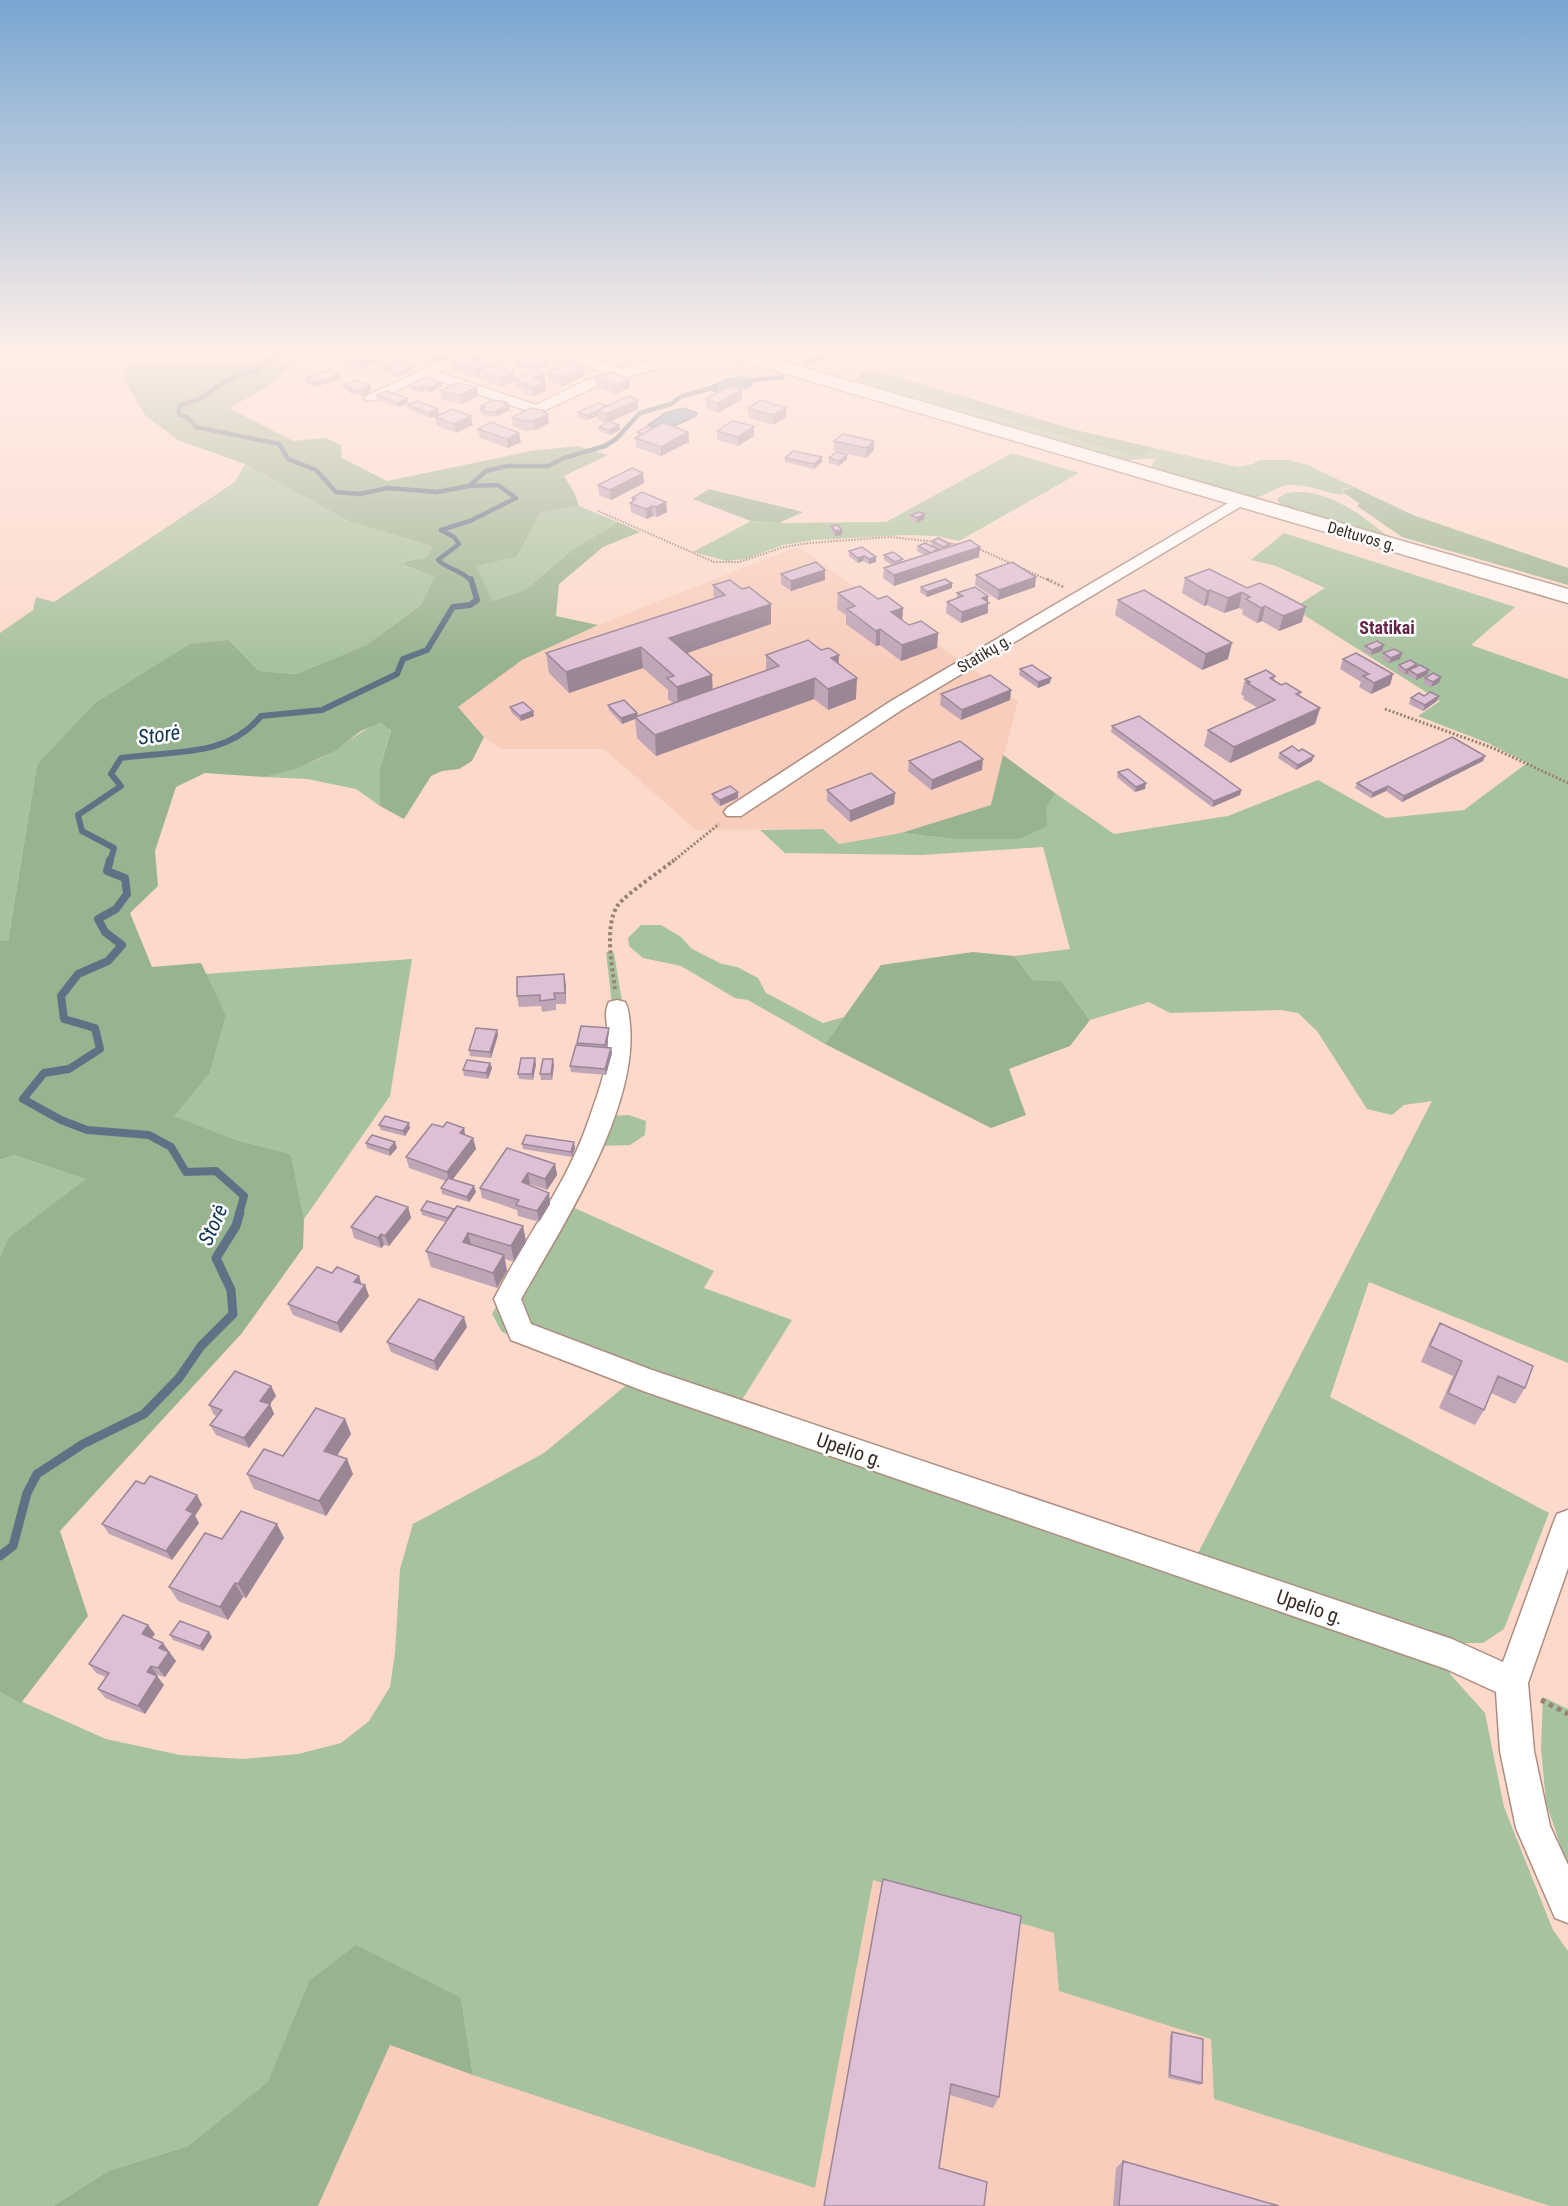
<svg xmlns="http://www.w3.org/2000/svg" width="1568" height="2206" viewBox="0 0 1568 2206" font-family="'Roboto Condensed',sans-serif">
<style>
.built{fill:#f8cdbc}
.green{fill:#a7c29f}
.forest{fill:#98b390}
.water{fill:#7090ae;stroke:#5f7285;stroke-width:1.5}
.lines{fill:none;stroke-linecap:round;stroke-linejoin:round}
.stream-far3{stroke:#5f7285;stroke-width:4.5}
.stream-far2{stroke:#5f7285;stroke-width:6}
.stream-far1{stroke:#5f7285;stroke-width:8}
.stream{stroke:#5f7285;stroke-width:9}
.street-casing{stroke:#ad8d80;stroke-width:3}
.primary-casing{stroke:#ad8d80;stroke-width:3}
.path-far3{stroke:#978076;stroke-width:2;stroke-dasharray:1.5 1.5;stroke-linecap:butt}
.path-far2{stroke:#978076;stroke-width:3;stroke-dasharray:2 2;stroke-linecap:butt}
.path-far1{stroke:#978076;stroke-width:4;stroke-dasharray:3 3;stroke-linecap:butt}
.path{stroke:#978076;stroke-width:5;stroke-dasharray:4.5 4.5;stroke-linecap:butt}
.street{fill:#fff;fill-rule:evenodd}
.primary{fill:#fff;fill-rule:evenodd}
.wall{fill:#bfa5b8}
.shaded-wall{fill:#9b8696}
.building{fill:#dec0d6;stroke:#9b8696;stroke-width:1.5}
.labels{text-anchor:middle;stroke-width:5;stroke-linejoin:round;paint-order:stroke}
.far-street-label{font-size:16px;fill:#382b26;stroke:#fff}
.far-quarter-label{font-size:18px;font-weight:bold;fill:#642446;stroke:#fff}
.street-label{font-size:20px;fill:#382b26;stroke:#fff}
.water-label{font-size:21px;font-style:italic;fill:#0d3453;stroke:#fff}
</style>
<rect width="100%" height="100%" fill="#fcd9cb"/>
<!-- built -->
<path class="built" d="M800 548 1018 701 991 805 901 833 839 844 823 829 696 830 604 749H501L484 737 457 707 522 660 598 625 789 550Z
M872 1879 1054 1933 1059 1991 1211 2039 1214 2099 1550 2206H318L390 2045 815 2188Z"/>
<!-- green -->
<path class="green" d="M858 377 1134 457 1154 448 1238 467 1253 464 1259 460H1288L1308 465 1354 487 1343 489 1341 491 1344 495C1325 494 1313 484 1290 485 1274 486 1263 500 1246 498 1218 493 1182 478 1153 469L1152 465 1155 460C1143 456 1132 462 1119 461L857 384 853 381Z
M1012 453 1079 473 959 541 936 536 906 535 814 540 783 545 745 559 727 561 693 552 751 521 779 523 886 522Z
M245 464 350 522 432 546 426 558 407 561 403 566 436 575 421 605 366 645 296 674 259 671 229 640 37 765 8 941H0V633L33 610 36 597 54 602 235 482Z
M1295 492C1330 491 1361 514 1387 536L1282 508 1277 499 1286 493Z
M579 506 618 522 572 550 525 590 492 601 475 566 517 557 540 513Z
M1284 533 1515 607 1471 645 1568 679V1363L1369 1282 1330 1397 1549 1513 1504 1629 1483 1643H1446L1450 1674 1485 1713 1504 1807 1553 1930 1568 1951V2206H1550L1214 2099 1211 2039 1059 1991 1054 1933 873 1880 815 2188 473 2075 461 1998 309 1981 269 2082 188 2146 108 2171 53 2206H0V1692L106 1739 180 1755 243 1759 298 1754 341 1743 369 1721 390 1687 395 1653 400 1569 413 1524 544 1453 630 1382 502 1332 492 1314 575 1171 616 1040 606 952 614 953 629 1043 607 1116 629 1115 646 1121 645 1135 630 1145 600 1146 568 1205 714 1271 704 1288 792 1320 740 1403 1198 1553 1432 1101 1404 1105 1392 1115 1367 1109 1317 1031 1298 1013 1280 1010 1170 1013 1149 1002 1090 1020 1061 981 1033 980 1014 956 1070 949 1043 847 921 855 785 853 760 830 823 829 839 844 901 833 954 839H1019L1055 793 1114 834 1228 816 1318 780 1386 818 1464 810 1527 763 1488 743 1418 716 1440 701 1293 608 1325 588 1276 566 1251 560Z
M379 723 391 729 380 768V806L356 789 307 779 265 777C289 770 314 764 335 750 351 740 362 730 379 723Z
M641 925H661L681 937 692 949 722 964 737 967 758 978 766 993 823 1023 844 1017 825 1044 748 1000 735 998 681 966 643 958 629 946 628 938Z
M412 959 390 1096 304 1219 291 1154 236 1140 173 1116 210 1073 226 1015 205 974Z
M14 1155 87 1179 9 1237 0 1256V1160Z
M1543 1697 1568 1709V1868L1546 1802 1541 1748Z"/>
<!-- forest -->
<path class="forest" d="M138 355H301L269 386 229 408 293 441 325 438 341 445 342 458 387 481 531 451 577 446 608 455 564 476 574 492 579 506 540 513 517 557 476 566 492 601 525 590 572 550 618 522 640 532 603 547 559 584 556 616 598 625 522 660 458 707 484 737 472 761 459 769 442 771 431 776 404 819 380 806V768L391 730 380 723 361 731 335 751 298 768 265 777 205 773 176 787 155 851 158 886 130 913 152 967 201 963 226 1015 210 1073 174 1116 236 1140 291 1154 304 1219 303 1248 242 1333 60 1531 88 1616 21 1703 0 1692V1256L9 1237 86 1179 14 1155 0 1160V941H8L37 765 94 704 190 644 229 640 259 671 296 674 366 645 421 605 435 576 402 565 407 561 426 558 432 546 350 522 245 464 178 440 145 415 123 377 128 363Z
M878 371 1072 429 1154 448 1135 457 858 377 863 372Z
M1354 487 1413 515 1568 568V585L1402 537 1357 506 1359 503 1341 491Z
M709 489 803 512 779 523 751 521 693 499Z
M1003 755 1055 793 1046 808 1047 826 1019 839H954L901 833 991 805Z
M973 952 1014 956 1033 980 1061 981 1090 1020 1070 1046 1009 1069 1026 1115 991 1128 825 1044 881 965Z
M356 1945 461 1998 473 2075 390 2045 318 2206H53L108 2171 188 2146 268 2082 309 1981Z"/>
<!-- water -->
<path class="water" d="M740 377 748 379 752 385C740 394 720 396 707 388L724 380Z
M683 408 697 413 696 416 665 430 648 425 665 413Z"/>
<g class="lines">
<!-- stream-far3 -->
<path class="stream-far3" d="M277 355 257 371 239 375 222 383 200 399 179 406V415L187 417 196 427 279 444 288 459 316 470 336 492 360 494 388 488 437 492 469 486 498 485 516 498 470 521 441 530 454 537 459 544 438 560C448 570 463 570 471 581
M806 363 825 355
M739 382 782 377
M469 486 486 471 507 466H548L564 458 605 446 616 439 640 413 671 404 682 396 716 387"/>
<!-- stream-far2 -->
<path class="stream-far2" d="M110 862 114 848 82 831 78 815 121 786 111 774 121 758C171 750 226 759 261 716L322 710 397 674 403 659 427 650 453 607 470 605 477 600 471 579"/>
<!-- stream-far1 -->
<path class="stream-far1" d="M110 860 107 871 125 878 127 894 116 909 98 919 105 932 122 945 108 961 78 974 61 996 64 1019 95 1028 100 1049 69 1069 44 1073 23 1099 61 1120 87 1130 149 1135 171 1147 186 1172 216 1171 244 1196 239 1214"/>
<!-- stream -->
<path class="stream" d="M0 1556 13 1546 27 1493 37 1474 83 1444 144 1414 179 1378 201 1346 233 1314 231 1290 216 1258 236 1226 240 1212"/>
<!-- street casing -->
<g class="street-casing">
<path id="street" d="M455 355H472L438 372 536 405 585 381 608 373 558 358 557 355H577L622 369 665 355H682L658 368 595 387 537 414 427 377 376 400H366L364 397Z
M1240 496 1245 498 1248 501 1245 504 903 709 741 816H727L724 812 727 808 891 701Z
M617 1000 625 1002C629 1009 629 1017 630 1025 638 1110 562 1227 521 1299L531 1324 652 1370 1452 1639 1503 1662 1553 1524 1557 1514 1568 1510V1568L1528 1683 1534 1751 1550 1826 1568 1865V1923L1555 1918 1516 1828 1500 1751 1496 1692 1446 1669 646 1392 511 1340 494 1299C524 1239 566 1186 588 1122 597 1096 609 1066 608 1038 608 1027 603 1013 609 1002Z"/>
</g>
<!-- primary casing -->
<g class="primary-casing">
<path id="primary" d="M732 355H761L1568 589V603L735 359Z"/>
</g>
<!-- path-far3 -->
<path class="path-far3" d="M598 511 714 562H739L784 547 809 543 890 537 964 545
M977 548 1050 581"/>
<!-- path-far2 -->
<path class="path-far2" d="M1047 579 1063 587
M1385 709 1493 748 1568 783
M672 862 719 824"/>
<!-- path-far1 -->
<path class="path-far1" d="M615 989C612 966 604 925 618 905 625 895 662 870 674 860"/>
<!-- path -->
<path class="path" d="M1541 1700 1568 1714"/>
<!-- street -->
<use href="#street" class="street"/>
<!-- primary -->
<use href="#primary" class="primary"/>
</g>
<!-- wall -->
<path class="wall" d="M380 355 381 360 359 369 347 365 346 360Z
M418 355H450V357L435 364 419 358Z
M492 355H509L502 359Z
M547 360V364L536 370 546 382H545L546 391 533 397 525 395V392L516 389 515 379 535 370 528 367 524 369 517 367 516 362Z
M452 362 485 363 488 366 514 381 502 387 480 380V377L476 378 454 371Z
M413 366V371L398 377 384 372 383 368Z
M583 367 584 376 562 387 548 382 547 373Z
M595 377 630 388 615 394 596 386Z
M305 379H341L315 387 306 384Z
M343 385 371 390 369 391 370 393 363 396 350 394 349 391 344 389Z
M409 385 442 387 429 393 424 391 419 393 410 389Z
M742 390V399L718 413 706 409V399Z
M440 391 478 396 462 404 441 400Z
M376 395 407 398 408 403 399 407 377 400Z
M408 405 439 414 430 418 409 410Z
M508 405 510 410 497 416 488 417 481 414 480 406Z
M607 406 638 409 610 422 619 425 620 430 610 435 599 431V427L606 423 598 420V416L587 420 578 417V412Z
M748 408H786V417L773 425 749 418Z
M546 413 549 423 535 430 526 431 513 426 512 417Z
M435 417 473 425 456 433 437 426Z
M754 426V436L738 446 717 440V431Z
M653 428 688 432 689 442 661 456 636 447 635 438 638 436 637 432Z
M478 429 521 442 508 448 480 438Z
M834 441 874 450 866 458 834 451Z
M822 457V462L814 469 785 462V458Z
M829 458 847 459 839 466 829 463Z
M643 473 644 483 611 500 599 495 598 485Z
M632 498 666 502 667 512 657 517 653 516 647 519 631 512 630 503 632 501Z
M925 514 924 519 917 523 911 520V515Z
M831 526 842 535 835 536 831 531Z
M932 541 950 544V546L979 557 894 586 883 578 884 568 892 565 884 560V555L903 561 924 555 917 551 918 546H931Z
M862 547 876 562 869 564 863 561 858 563 849 556V551Z
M1209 569 1302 622 1279 631 1262 621 1257 623 1242 614 1243 610 1239 608 1224 613 1207 605 1204 606 1182 593 1185 578Z
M825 570V580L791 591 781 584V574Z
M976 575 1035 587 998 600 975 585Z
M713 585 742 589 771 604V624L687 653 712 675V690L766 671V655L839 664 856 699 828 710 814 699 656 756 637 738 635 719 622 724 609 710 608 705 637 713 638 716 673 703 668 699V690L643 668 569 693 549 673 546 653 714 598Z
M921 587 952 588 927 597 920 592Z
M838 593 878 599 903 608 902 620 909 625 938 633 937 648 901 661 880 645 876 646 846 624V615L837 609Z
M957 593 988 602V613L961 623 946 613 947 602 957 598Z
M1118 600 1228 659 1202 670 1115 615Z
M1384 645 1382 651 1371 655 1363 651 1365 646Z
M1383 653H1402L1400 659 1389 663 1382 659Z
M1343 659 1393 674 1390 685 1371 694 1359 687 1361 682 1340 669Z
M1417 664V666L1427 675 1416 680 1407 675 1408 673 1405 675 1397 671 1399 665Z
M1020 669 1050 683 1038 688 1019 675Z
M1275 676 1274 680 1281 685 1301 692 1299 696 1320 708 1315 724 1230 763 1204 746 1208 730 1258 708 1243 699 1244 696 1241 695 1245 679Z
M1441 677 1439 683 1431 687 1423 684 1425 678Z
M1011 690 1010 700 961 720 940 705 941 694Z
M1411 698 1437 701 1423 711 1409 704Z
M510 707 533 711 534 716 521 721 511 712Z
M1112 726 1241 790 1240 795 1212 807 1111 732Z
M1280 753 1312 761 1296 770 1278 758Z
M1485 756 1483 761 1402 802 1386 791 1371 798 1355 788 1357 783Z
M909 761 982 770 931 790 908 771Z
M1118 772 1145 789 1135 792 1117 777Z
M827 790 895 793 894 804 850 822 827 801Z
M712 794 738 798 720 806 713 799Z
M566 985V1004H556V1010L542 1012 541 1006 519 1007 517 996Z
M609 1028V1033L606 1048H611L612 1053 606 1075 571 1072 570 1066 577 1045V1043Z
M497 1030 498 1035 491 1058 470 1056 469 1050Z
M490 1063 492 1068 488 1079 464 1076 463 1070Z
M536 1064 533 1080 519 1079 518 1074Z
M554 1065 552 1080H541L540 1074Z
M379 1125 410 1128 405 1136 381 1130Z
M466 1135 473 1138 476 1149 452 1180 476 1192 469 1202 442 1194 441 1188 446 1181 409 1168 406 1157Z
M366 1143 397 1148 390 1156 367 1148Z
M522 1144 575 1148 572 1157 523 1149Z
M555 1164 557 1175 547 1190 530 1184 529 1185 549 1193 550 1204 539 1222 518 1216 517 1210 482 1198 480 1188Z
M408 1207 411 1218 389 1246 384 1245 381 1248 354 1238 351 1227Z
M454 1209 523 1226 526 1242 514 1262 505 1259 507 1271 497 1288 431 1267 426 1251 445 1222 422 1215 421 1210Z
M362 1284 365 1285 369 1296 341 1333 293 1315 288 1304Z
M1440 1323 1525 1388 1515 1404 1491 1393 1484 1410 1475 1425 1439 1408 1453 1376 1421 1362 1431 1339Z
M467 1327 437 1371 391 1352 387 1342Z
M271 1386 276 1396 270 1404 274 1414 249 1448 216 1435 210 1425 217 1416 214 1415 209 1405Z
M345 1419 351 1434 337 1455 347 1459 353 1474 326 1516 254 1489 247 1474 283 1456Z
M144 1484 197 1495 202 1505 195 1516 199 1523 172 1560 109 1534 102 1524Z
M277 1524 284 1538 246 1598 243 1597 228 1620 178 1601 169 1587 222 1539Z
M209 1632 212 1637 203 1651 173 1640 170 1635Z
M155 1634 152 1638 163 1643 176 1661 165 1677 157 1675 156 1676 164 1685 145 1714 105 1698 98 1689 106 1677 96 1673 89 1664Z
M883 1879 999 2097 993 2108 950 2095 939 2168 824 2206Z
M1172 2032 1202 2083 1200 2085 1168 2078 1170 2035Z
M1123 2161 1279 2206H1113L1116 2168Z"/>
<!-- shaded-wall -->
<path class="shaded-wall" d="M380 355 381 360 359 369 358 364Z
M433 355H450V357L435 364Z
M480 355H484L485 363 473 359Z
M502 355H509L502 359Z
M547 360V364L536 370V365Z
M528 363V367L524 369V365Z
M487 364 489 373 479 371 480 377 476 378 475 369Z
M413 366V371L398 377 397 373Z
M583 367 584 376 562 387 561 377Z
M513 372 514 381 502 387 501 378Z
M544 372 546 391 533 397 532 388 533 378Z
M340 374 341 379 315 387 314 383Z
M630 379V388L615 394 614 385Z
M441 382 442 387 429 393 428 388Z
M370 385 371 390 369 391 370 393 363 396 362 391 366 387Z
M423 386 424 391 419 393 418 388Z
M477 387 478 396 462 404 460 395Z
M742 390V399L718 413V403Z
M407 398 408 403 399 407 398 403Z
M638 400V409L607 423 606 414Z
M507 402 508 406 509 405 510 410 497 416 496 411 504 404Z
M786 408V417L773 425V415Z
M438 409 439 414 430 418 429 413Z
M546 411V415L548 414 549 423 535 430 534 421Z
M598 411V416L587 420V416Z
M471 416 473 425 456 433 454 424Z
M619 425 620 430 610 435 609 430Z
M754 426V436L738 446V437Z
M688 432 689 442 661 456V447Z
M519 433 521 442 508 448 507 439Z
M874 441V450L866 458V448Z
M847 455V459L839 466V461Z
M822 457V462L814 469V464Z
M643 473 644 483 611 500 610 490Z
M666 502 667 512 657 517 656 507Z
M652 506 653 516 647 519 646 509Z
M925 514 924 519 917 523V518Z
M842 530V535L835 536V531Z
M980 547 979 557 894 586V575Z
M864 556 863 561 858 563V558Z
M876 557V562L869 564V559Z
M825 570V580L791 591V581Z
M1036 577 1035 587 998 600 999 590Z
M952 583V588L927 597V592Z
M1210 590 1207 605 1204 606 1207 591Z
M1242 592 1239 608 1224 613 1228 598Z
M988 596V613L961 623 962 612 982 598Z
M771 604V624L670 659 669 638Z
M1265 606 1262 621 1257 623 1261 608Z
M1306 607 1302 622 1279 631 1283 616Z
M903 608 902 623 891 612Z
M880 629V645L876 646V631Z
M938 633 937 648 901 661 902 645Z
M1232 643 1228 659 1202 670 1206 654Z
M1384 645 1382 651 1371 655 1372 650Z
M641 647 643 668 569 693 566 672Z
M1402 653 1400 659 1389 663 1391 658Z
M839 655 838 676 831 658Z
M1417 664 1416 670H1409L1408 673 1405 675 1406 670Z
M1429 670 1427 675 1416 680 1417 675Z
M1393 674 1390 685 1371 694 1374 683Z
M712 675 713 696 678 708 677 687Z
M1441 677 1439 683 1431 687 1433 682Z
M815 678 814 699 656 756 655 735Z
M857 678 856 699 828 710V689Z
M1051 678 1050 683 1038 688V682Z
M1011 690 1010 700 961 720 962 710Z
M1439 696 1437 701 1423 711 1425 705Z
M1320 708 1315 724 1230 763 1234 747Z
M533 711 534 716 521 721 520 716Z
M637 713 638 718 635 717V719L622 724 621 718Z
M1314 756 1312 761 1296 770 1298 765Z
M1485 756 1483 761 1402 802 1404 796Z
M983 759 982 770 931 790 932 780Z
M1146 783 1145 789 1135 792 1136 787Z
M1388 786 1386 791 1371 798 1373 793Z
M1241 790 1240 795 1212 807 1214 801Z
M738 792V798L720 806V800Z
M895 793 894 804 850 822V811Z
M564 974 566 985V1004L565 993Z
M609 1028V1033L605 1051V1045Z
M497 1030 498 1035 491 1058 490 1052Z
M611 1048 612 1053 606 1075 605 1069Z
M535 1058 536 1064 533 1080 532 1074Z
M553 1059 554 1065 552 1080 551 1074Z
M490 1063 492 1068 488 1079 486 1073Z
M409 1123 410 1128 405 1136 403 1131Z
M464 1128 466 1139 460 1133Z
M473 1138 476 1149 450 1183 447 1172Z
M395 1142 397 1148 390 1156 389 1150Z
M574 1142 575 1148 572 1157 571 1152Z
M555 1164 557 1175 547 1190 545 1179Z
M528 1173 530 1184 524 1193 522 1182Z
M474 1186 476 1192 469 1202 467 1197Z
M549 1193 550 1204 539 1222 537 1211Z
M408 1207 411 1218 389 1246 385 1236Z
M523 1226 526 1242 514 1262 511 1246Z
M468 1233 472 1249 463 1242Z
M381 1234 384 1245 381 1248 378 1238Z
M504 1255 507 1271 497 1288 493 1273Z
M359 1276 362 1286 354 1282Z
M365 1285 369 1296 341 1333 337 1323Z
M464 1317 467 1327 437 1371 434 1361Z
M271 1386 276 1396 270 1404 274 1414 249 1448 244 1438 260 1401Z
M345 1419 351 1434 331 1465 324 1451Z
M347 1459 353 1474 326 1516 319 1501Z
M197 1495 202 1505 195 1516 199 1523 172 1560 166 1551 186 1510Z
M277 1524 284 1538 246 1598 238 1584Z
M235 1583 243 1597 228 1620 220 1607Z
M148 1625 155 1634 148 1643 142 1634Z
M209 1632 212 1637 203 1651 200 1646Z
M163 1643 169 1652 159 1648Z
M169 1652 176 1661 165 1677 158 1668Z
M151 1666 157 1675 153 1681 147 1672Z
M157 1676 164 1685 145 1714 138 1706Z"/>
<!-- building -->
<path class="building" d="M358 355H380L358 364 346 360Z
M467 355H480L473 359 487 364 475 369 452 362Z
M530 355H532L547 360 536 365 528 363 524 365 516 362Z
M399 361 413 366 397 373 383 368Z
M569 362 583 367 561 377 547 373Z
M491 365 513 372 501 378 479 371Z
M328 370 340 374 314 383 305 379Z
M535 370 544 372 533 378 545 382 532 388 524 385 528 384 515 379Z
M613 372 630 379 614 385 595 377Z
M427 377 441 382 428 388 423 386 418 388 409 385Z
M355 380 370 385 366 387 369 388 362 391 349 390 352 388 343 385Z
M457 383 477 387 460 395 440 391Z
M730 386 742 390 718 403 706 399Z
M386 391 407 398 398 403 376 395Z
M629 396 638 400 606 414 598 410Z
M493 400 507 402 504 404 509 405 496 411 487 412 480 409 485 407 480 406Z
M761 400 786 408 773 415 748 408Z
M417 401 438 409 429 413 408 405Z
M599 403 607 406 587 416 578 412Z
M531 408 546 411 543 412 548 414 534 421H525L512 417Z
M452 409 471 416 454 424 435 417Z
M609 421 619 425 609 430 599 427Z
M732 421 754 426 738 437 717 431Z
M491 422 519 433 507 439 478 429Z
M663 423 688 432 661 447 635 438Z
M648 426 653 428 643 434 637 432Z
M843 434 874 441 866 448 834 441Z
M793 451 822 457 814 464 785 458Z
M837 452 847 455 839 461 829 458Z
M632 468 643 473 610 490 598 485Z
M642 492 666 502 656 507 652 506 646 509 630 503 636 499 632 498Z
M919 512 925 514 917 518 911 515Z
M838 525 842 530 835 531 831 526Z
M938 538 950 544 943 547 932 541Z
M970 540 980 547 894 575 884 568Z
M925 543 938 549 931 553 918 546Z
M862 547 876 557 869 559 864 556 858 558 849 551Z
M893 552 903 559 895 562 884 555Z
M816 562 825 570 791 581 781 574Z
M1012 562 1036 577 999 590 976 575Z
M1209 569 1247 588 1260 583 1306 607 1283 616 1265 606 1261 608 1246 599 1250 597 1242 592 1228 598 1210 590 1207 591 1185 578Z
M945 579 952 583 927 592 921 587Z
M730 580 742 589 749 587 771 604 669 638 712 675 677 687 667 678 674 676 641 647 566 672 546 653 725 595 713 585Z
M860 586 878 599 887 596 903 608 891 612 909 625 921 621 938 633 902 645 880 629 876 631 847 609 855 606 838 593Z
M975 587 988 596 982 598 989 603 962 612 947 602 963 596 957 593Z
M1144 590 1232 643 1206 654 1118 600Z
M808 640 821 650 829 648 839 655 831 658 857 678 828 689 815 678 655 735 635 717 779 666 766 655Z
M1377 641 1384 645 1372 650 1365 646Z
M1394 649 1402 653 1391 658 1383 653Z
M1356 653 1393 674 1374 683 1363 676 1369 674 1343 659Z
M1410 660 1417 664 1406 670 1399 665Z
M1032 665 1051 678 1038 682 1020 669Z
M1420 665 1429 670 1417 675 1409 670Z
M1266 670 1275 676 1270 678 1281 685 1286 683 1301 692 1296 694 1320 708 1234 747 1208 730 1275 700 1247 683 1250 682 1245 679Z
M1433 673 1441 677 1433 682 1425 678Z
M990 675 1011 690 962 710 941 694Z
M1430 692 1439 696 1425 705 1411 698 1419 693 1424 696Z
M624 700 637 713 621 718 608 705Z
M523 702 533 711 520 716 510 707Z
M1139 716 1241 790 1214 801 1112 726Z
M1452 737 1485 756 1404 796 1388 786 1373 793 1357 783Z
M960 741 983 759 932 780 909 761Z
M1292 746 1299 751 1302 749 1314 756 1298 765 1280 753Z
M1128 769 1146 783 1136 787 1118 772Z
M871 773 895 793 850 811 827 790Z
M730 786 738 792 720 800 712 794Z
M564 974 565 993H554L555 999 540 1001V995L517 996V977Z
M581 1026 609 1028 605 1045 577 1043Z
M476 1028 497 1030 490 1052 469 1050Z
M576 1045 611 1048 605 1069 570 1066Z
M521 1058H535L532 1074H518Z
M543 1059H553L551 1074H540Z
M467 1060 490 1063 486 1073 463 1070Z
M385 1116 409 1123 403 1131 379 1125Z
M447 1122 464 1128 460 1133 473 1138 447 1172 406 1157 432 1124 443 1127Z
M372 1135 395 1142 389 1150 366 1143Z
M526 1135 574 1142 571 1152 522 1144Z
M507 1148 555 1164 545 1179 528 1173 522 1182 549 1193 537 1211 516 1205 519 1200 480 1188Z
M448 1178 474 1186 467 1197 441 1188Z
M376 1196 408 1207 385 1236 381 1234 378 1238 351 1227Z
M427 1201 454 1209 448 1218 421 1210Z
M457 1206 523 1226 511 1246 468 1233 463 1242 504 1255 493 1273 426 1251Z
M317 1267 332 1273 337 1267 359 1276 354 1282 365 1285 337 1323 288 1304Z
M419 1299 464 1317 434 1361 387 1342Z
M1440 1323 1533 1366 1525 1388 1498 1376 1484 1410 1448 1393 1462 1361 1430 1346Z
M235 1371 271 1386 260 1401 270 1404 244 1438 210 1425 222 1410 209 1405Z
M316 1408 345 1419 324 1451 347 1459 319 1501 247 1474 264 1449 283 1456Z
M150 1476 197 1495 186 1510 193 1513 166 1551 102 1524 136 1481 144 1484Z
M241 1511 277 1524 238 1584 235 1583 220 1607 169 1587 205 1533 222 1539Z
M123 1615 148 1625 142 1634 163 1643 159 1648 169 1652 158 1668 151 1666 147 1672 157 1676 138 1706 98 1689 109 1673 89 1664Z
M180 1621 209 1632 200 1646 170 1635Z
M883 1879 1021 1916 999 2097 951 2084 939 2168 987 2182 984 2206H824Z
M1172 2032 1203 2039 1202 2083 1170 2075Z
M1123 2161 1279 2206H1119Z"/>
<!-- sky -->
<linearGradient id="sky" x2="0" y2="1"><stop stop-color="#78a6d1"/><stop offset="0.53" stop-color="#feeee8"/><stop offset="1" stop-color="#feeee8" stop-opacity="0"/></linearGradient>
<rect width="1568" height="664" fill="url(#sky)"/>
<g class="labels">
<!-- far-street labels -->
<g class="far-street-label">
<text transform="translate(1362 536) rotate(16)" y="6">Deltuvos g.</text>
<text transform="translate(984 653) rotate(-31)" y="6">Statikų g.</text>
</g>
<!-- far-quarter labels -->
<g class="far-quarter-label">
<text x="1387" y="634">Statikai</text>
</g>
<!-- street labels -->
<g class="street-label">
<text transform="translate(850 1450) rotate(19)" y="7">Upelio g.</text>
<text transform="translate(1310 1607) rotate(19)" y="7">Upelio g.</text>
</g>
<!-- water labels -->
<g class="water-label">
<text transform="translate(159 735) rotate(-8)" y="7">Storė</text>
<text transform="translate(213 1225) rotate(-66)" y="7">Storė</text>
</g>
</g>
</svg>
